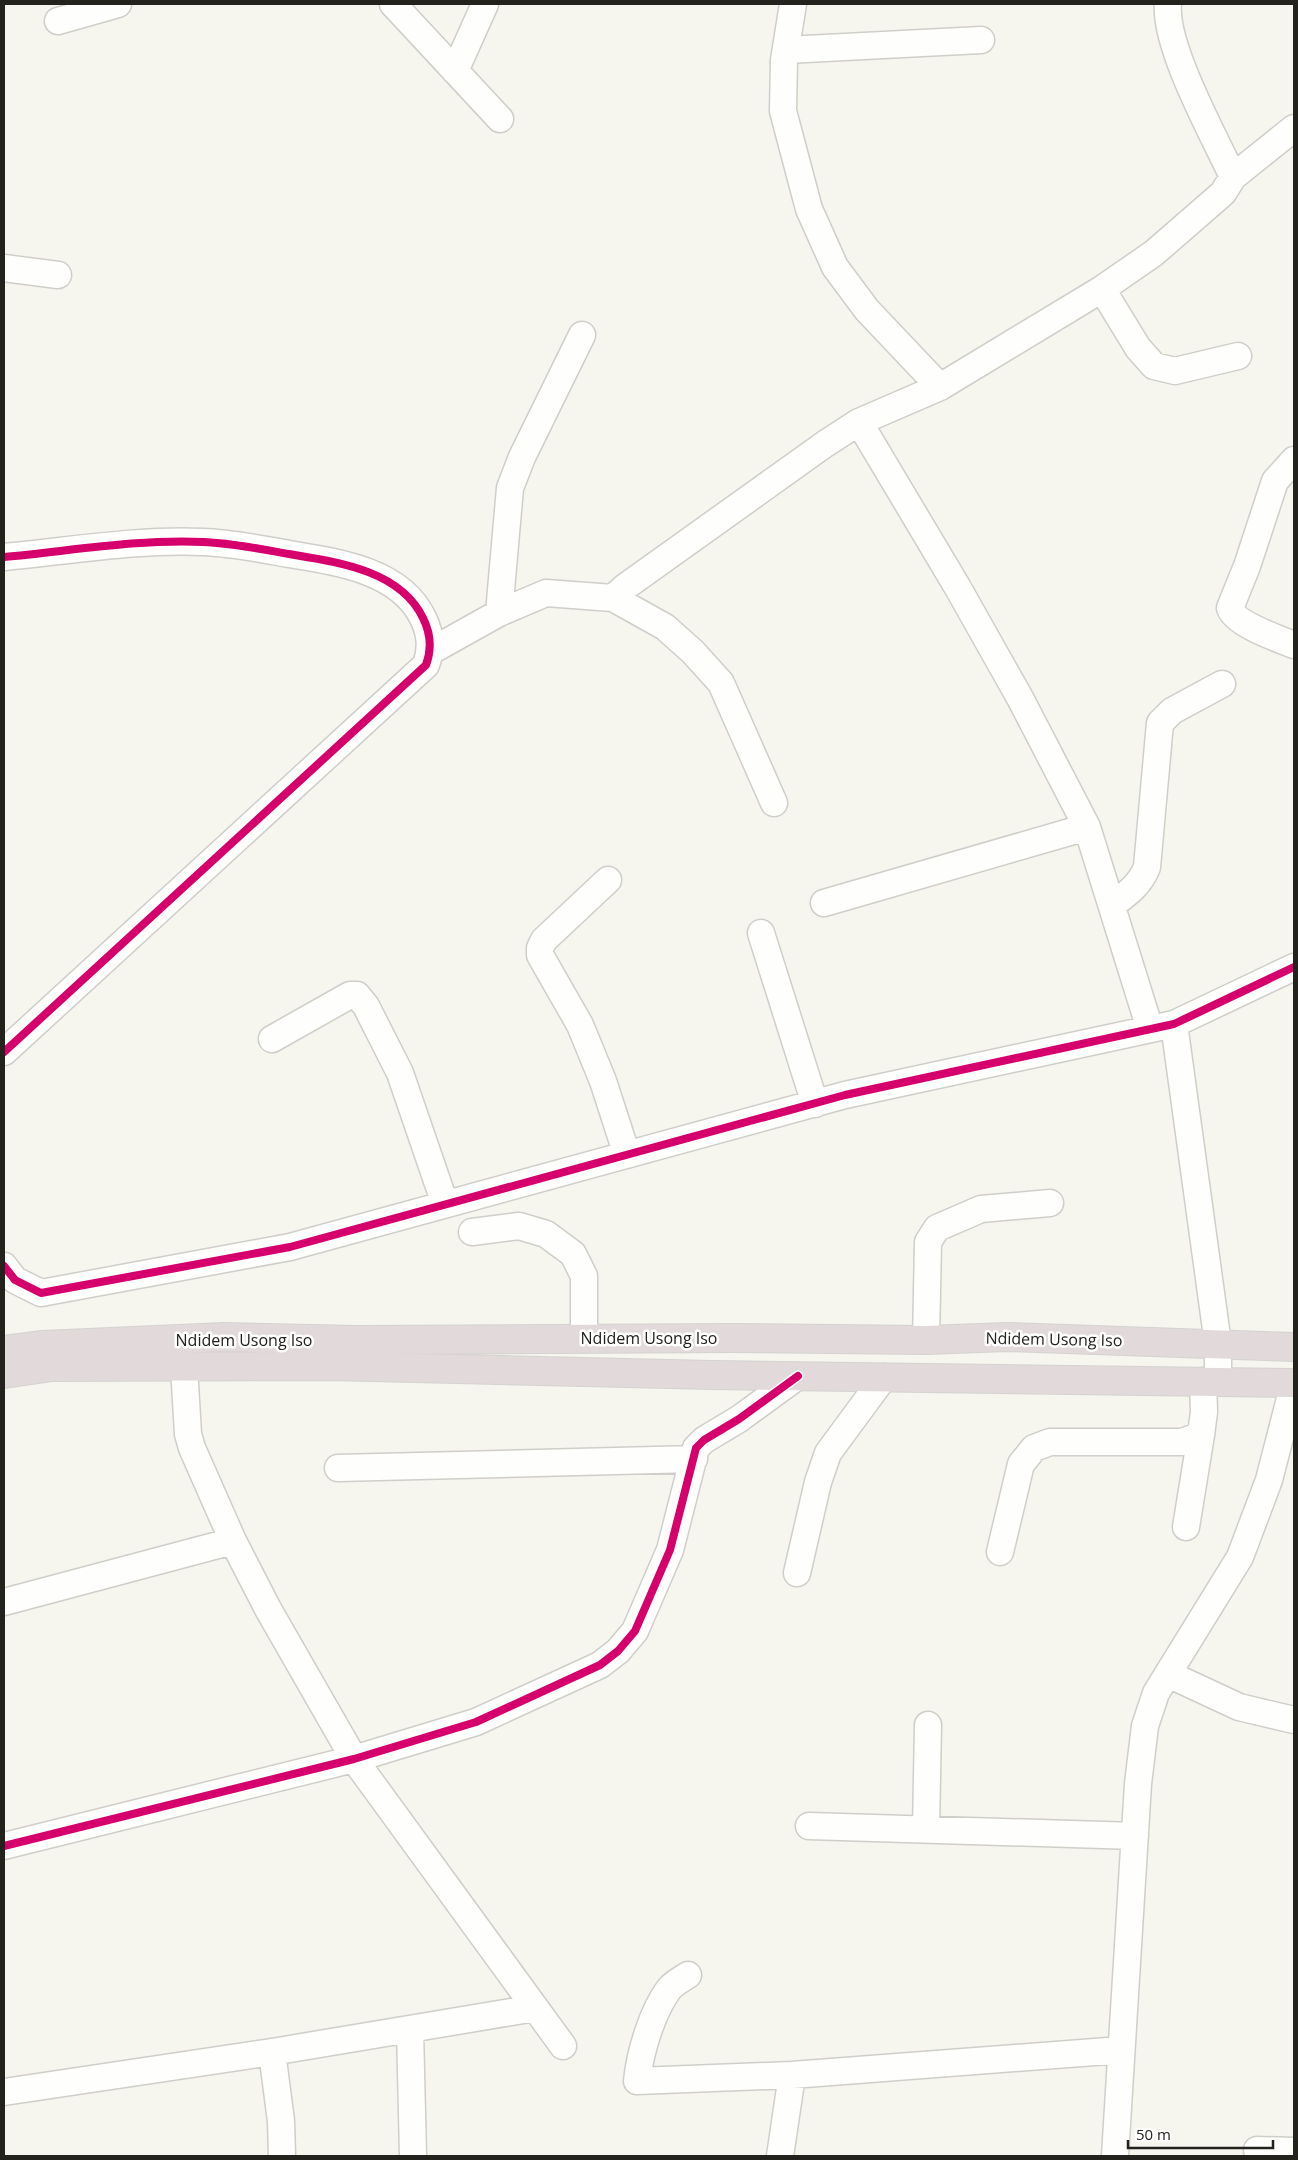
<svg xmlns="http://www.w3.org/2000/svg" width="1298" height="2160" viewBox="0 0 1298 2160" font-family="'Open Sans',sans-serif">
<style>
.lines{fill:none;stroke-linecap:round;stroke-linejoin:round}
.minor-casing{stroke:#d0cec9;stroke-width:29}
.highway-casing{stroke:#d4d3d0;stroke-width:30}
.minor{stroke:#fefefc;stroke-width:26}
.highway{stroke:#e2d9da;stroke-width:28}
.cycleway-casing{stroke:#fff;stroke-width:11}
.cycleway{stroke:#d6006c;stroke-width:8}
.labels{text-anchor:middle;stroke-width:5;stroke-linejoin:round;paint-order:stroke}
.street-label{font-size:16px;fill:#23221d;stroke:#fff}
</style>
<rect width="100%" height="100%" fill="#f6f5ee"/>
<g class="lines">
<!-- minor casing -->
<g class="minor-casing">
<path id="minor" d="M393 4 500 119
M793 4 784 60 783 111 809 209 835 267 867 310 940 387
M1168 4C1164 46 1214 136 1233 177
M58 21 118 4
M786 50 981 40
M455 71 485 4
M4 268 58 275
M1102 289 1138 348 1154 366 1175 371 1238 356
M859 422 958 588 1020 698 1087 827 1150 1029
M1294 460 1275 481 1247 566 1230 608C1235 624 1279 639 1294 645
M4 557C70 551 137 539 203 542 232 543 261 549 289 554 337 562 400 570 423 618 431 634 432 649 426 665L4 1052
M613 598 625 587 825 444 859 422 940 387 1102 289 1154 253 1223 193 1233 177 1294 128
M499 613 510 488 522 457 582 335
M431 651 499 613 546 593 613 598 665 627 693 652 721 683 774 803
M608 880 544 940 540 948V955L580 1025 603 1081 627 1155
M824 903 1087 827
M1112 905C1127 894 1140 885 1147 867L1160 723 1172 711 1222 684
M761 933 815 1104
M1174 1024 1218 1344V1382
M272 1039 350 995H357L366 1006 400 1073 445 1204
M472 1232 519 1226 546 1234 573 1254 584 1276V1339
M4 1266 15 1280 41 1293 290 1247 845 1095 1174 1024 1294 967
M926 1340 928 1242 937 1228 981 1209 1050 1203
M184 1367 188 1434 192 1448 233 1541 268 1609 354 1759 563 2046
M338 1468 694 1459
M1186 1527 1201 1435
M1000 1552 1021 1464 1034 1448 1050 1442H1182L1201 1435 1204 1412 1203 1381
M797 1573 818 1482 828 1453 884 1377
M4 1602 233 1541
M1168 1674 1239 1707 1294 1720
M809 1826 1135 1836
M926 1829 928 1725
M4 1846 354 1759 476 1722 600 1665 618 1651 635 1631 670 1550 696 1448 704 1440 739 1419 798 1376
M688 1975C682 1979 674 1983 669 1989 652 2012 640 2052 637 2081L792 2075 1121 2050
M410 2029 413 2156
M272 2052 281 2121 282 2156
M4 2092 272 2052 535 2008
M1257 2150 1294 2151
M780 2156 792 2075
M1115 2156 1138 1784 1145 1726 1156 1693 1240 1557 1269 1480 1294 1383"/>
</g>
<!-- highway casing -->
<g class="highway-casing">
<path id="highway" d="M4 1350 43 1345 224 1337 357 1340 732 1338 926 1340 1007 1337 1294 1347
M4 1374 52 1367 329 1366 712 1375 1294 1383"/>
</g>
<!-- minor -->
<use href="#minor" class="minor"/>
<!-- highway -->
<use href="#highway" class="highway"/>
<!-- cycleway casing -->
<g class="cycleway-casing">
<path id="cycleway" d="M4 557C70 551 137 539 203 542 232 543 261 549 289 554 337 562 400 570 423 618 431 634 432 649 426 665L4 1052
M4 1266 15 1280 41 1293 290 1247 845 1095 1174 1024 1294 967
M4 1846 354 1759 476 1722 600 1665 618 1651 635 1631 670 1550 696 1448 704 1440 739 1419 798 1376"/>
</g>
<!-- cycleway -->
<use href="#cycleway" class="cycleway"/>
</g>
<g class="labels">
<!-- street labels -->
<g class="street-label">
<text x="649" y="1344">Ndidem Usong Iso</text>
<text transform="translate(1054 1339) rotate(1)" y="6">Ndidem Usong Iso</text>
<text x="244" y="1346">Ndidem Usong Iso</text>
</g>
</g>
<!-- border -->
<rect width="1298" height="2160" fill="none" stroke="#23221d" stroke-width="10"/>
<!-- scale -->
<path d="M1128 2140v8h145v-8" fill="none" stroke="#23221d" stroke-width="2.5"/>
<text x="1136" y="2140" font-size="15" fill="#23221d" stroke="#ffffff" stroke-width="4" paint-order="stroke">50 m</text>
</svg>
